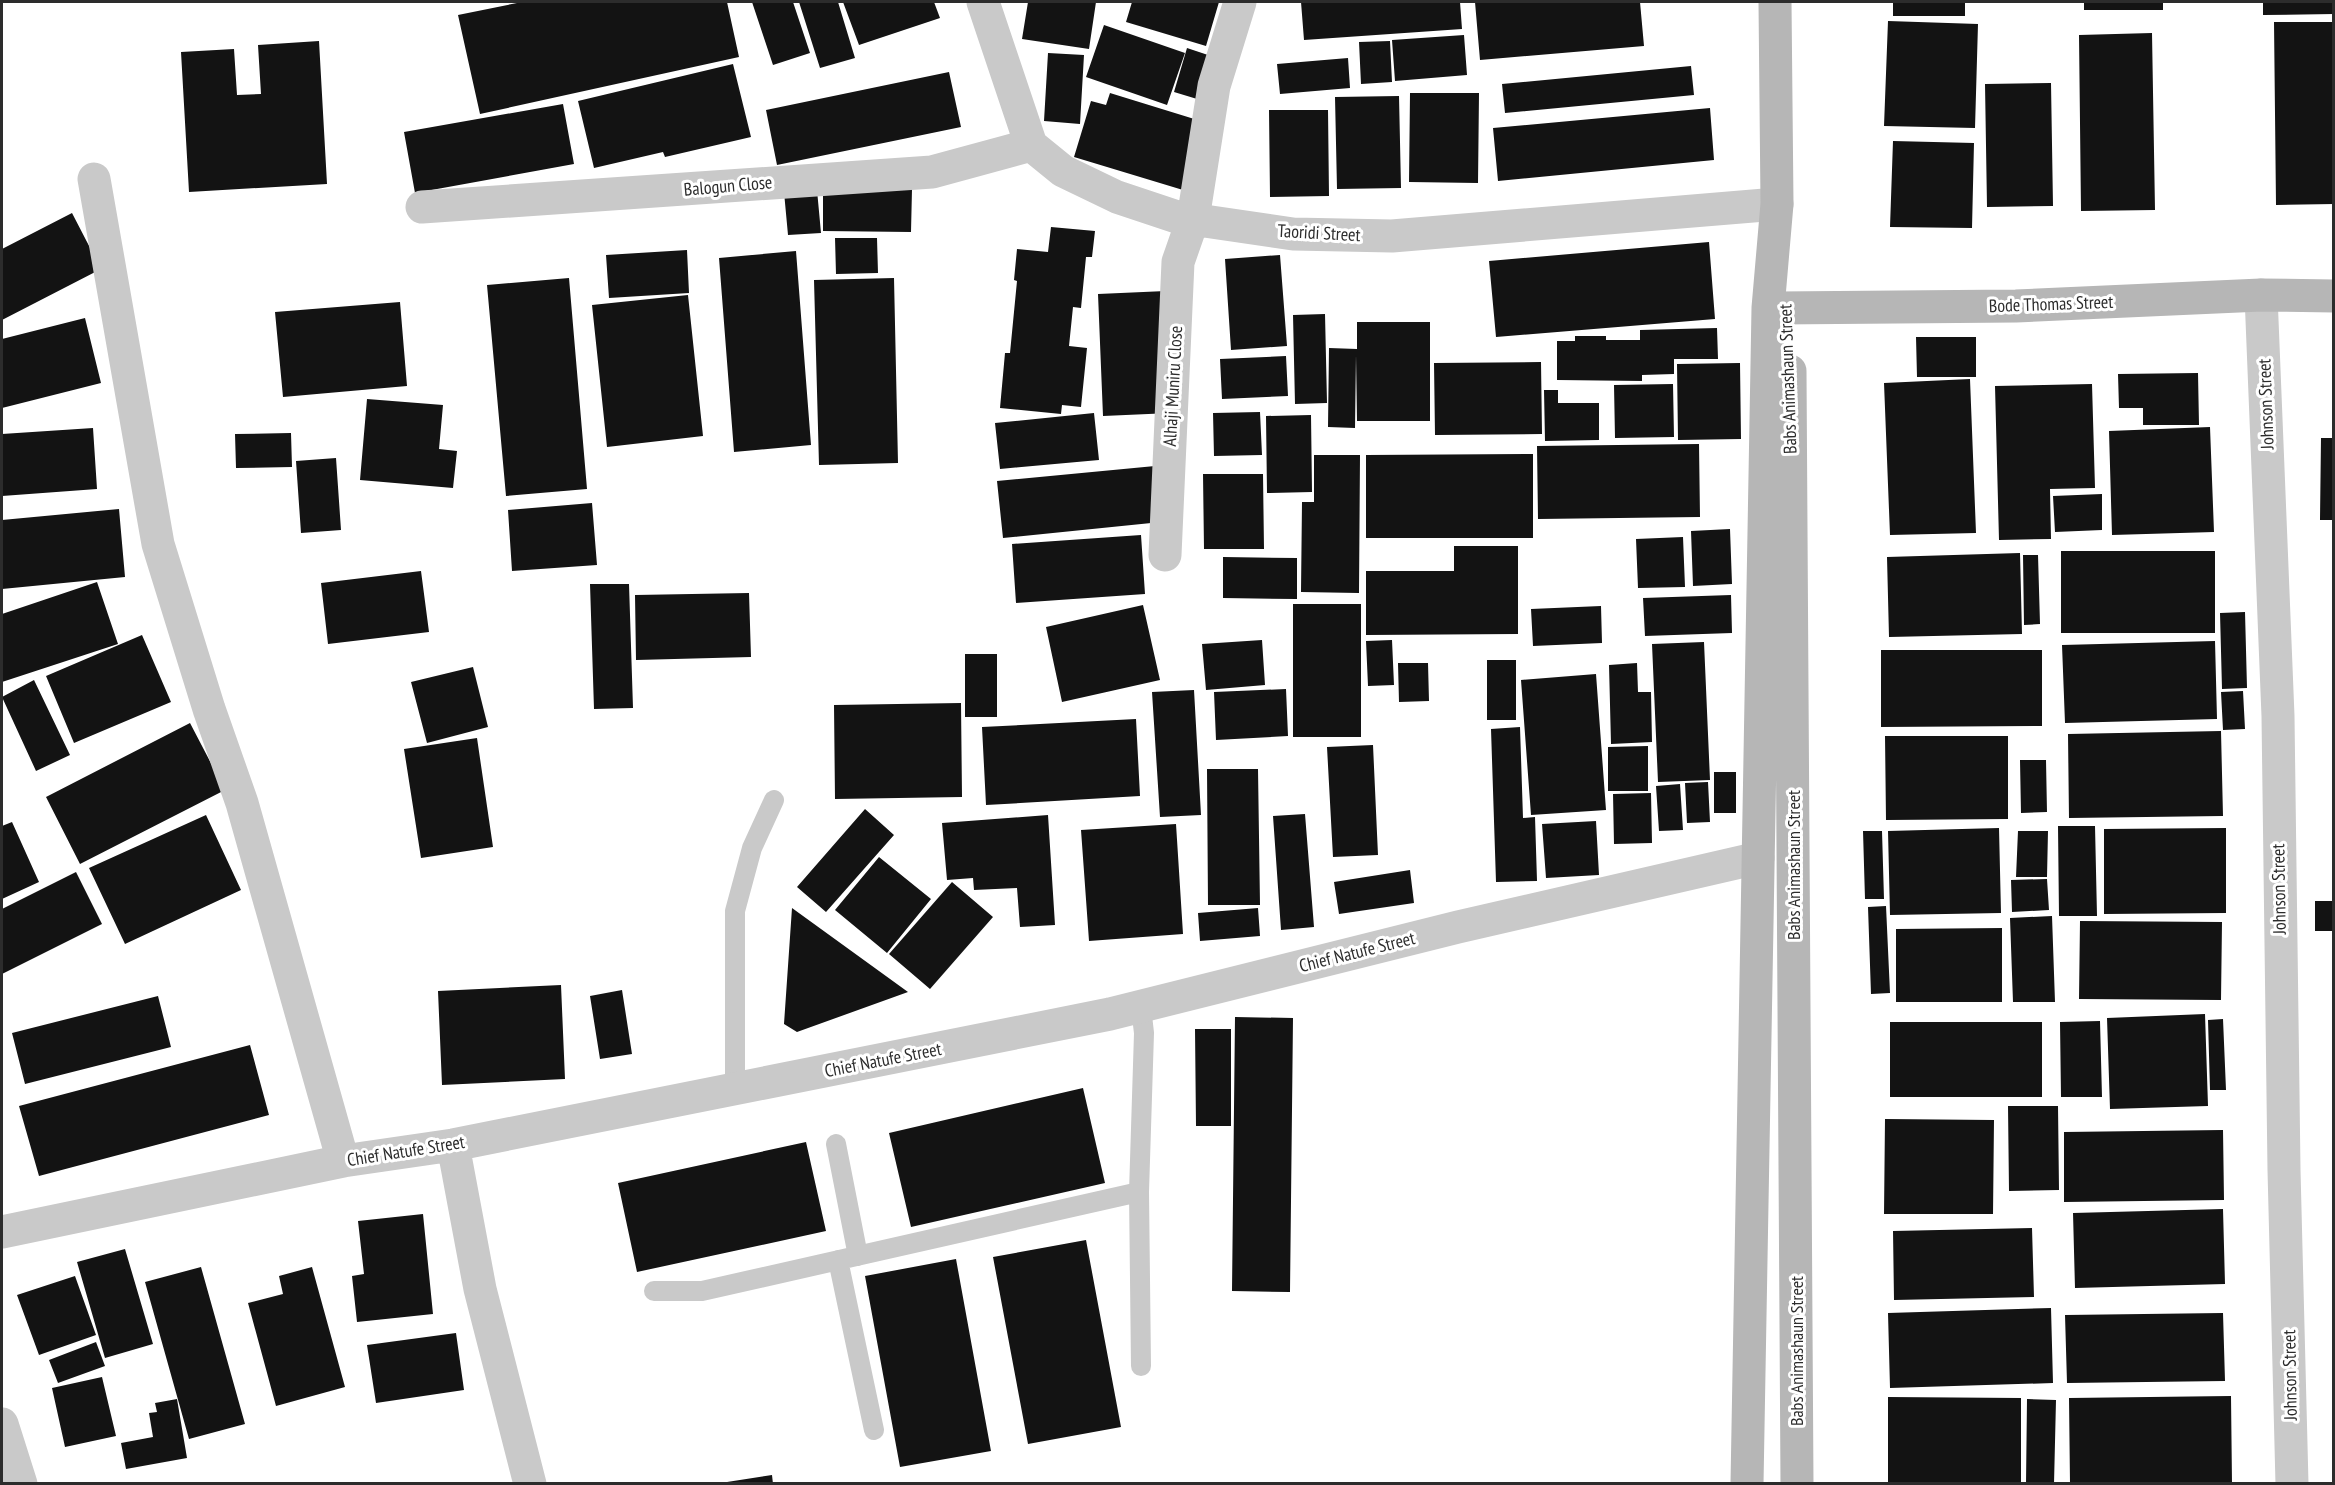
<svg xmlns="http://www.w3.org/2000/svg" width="2335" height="1485" viewBox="0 0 2335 1485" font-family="'PT Sans Narrow',sans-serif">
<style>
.building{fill:#131313}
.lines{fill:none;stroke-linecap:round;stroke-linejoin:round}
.lane{stroke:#c9c9c9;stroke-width:20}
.street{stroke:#c9c9c9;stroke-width:33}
.secondary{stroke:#b6b6b6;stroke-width:33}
.labels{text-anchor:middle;stroke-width:6;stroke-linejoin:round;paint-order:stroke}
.street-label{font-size:18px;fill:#2c2c2c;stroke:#fff}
</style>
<rect width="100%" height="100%" fill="#fff"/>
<!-- building -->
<path class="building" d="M522 2H727L739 57 480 114 458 15Z
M752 2H793L810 53 773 65Z
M799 2H838L855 58 820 68Z
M843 2H934L940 18 859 45Z
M1028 2H1096L1089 49 1022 39Z
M1132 2H1219L1206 46 1126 22Z
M1301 2H1460L1462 29 1304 40Z
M1475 2H1640L1644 46 1480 60Z
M1893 2H1965V16H1893Z
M2084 2H2163V10H2084Z
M2263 2H2334V14L2263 15Z
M1888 21 1978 24 1975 128 1884 126Z
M2274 22H2334V204L2276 205Z
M1104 25 1185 53 1167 105 1086 77Z
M2152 33 2155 210 2081 211 2079 35Z
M1464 35 1467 75 1395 81 1392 40Z
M319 41 327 184 189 192 181 52 234 49 237 95 261 94 258 45Z
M1390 41 1392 82 1361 84 1359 42Z
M1187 48 1220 59 1207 102 1174 92Z
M1048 53 1084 55 1080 124 1044 121Z
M1348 58 1350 88 1280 94 1277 64Z
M733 64 751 137 665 157 663 152 594 168 578 101Z
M1691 66 1694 95 1505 113 1502 84Z
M949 72 961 127 777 165 766 110Z
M2051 83 2053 206 1987 207 1985 84Z
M1110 93 1204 122 1183 190 1074 157 1091 101 1106 105Z
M1410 93H1479L1478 183 1409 182Z
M1399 96 1401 188 1337 189 1335 97Z
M563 104 574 164 415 193 404 132Z
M1710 108 1714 160 1498 181 1493 128Z
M1269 110H1328L1329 196 1270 197Z
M1893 141 1974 143 1972 228 1890 227Z
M823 188 912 189 911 232 823 231Z
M817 190 821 233 788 235 784 192Z
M72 213 101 269 2 320V249Z
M1051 227 1095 231 1092 257H1086L1081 308 1073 307 1069 346 1087 348 1081 407 1062 405 1061 414 1000 408 1005 353H1010L1017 281 1014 280 1017 249 1048 252Z
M835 238H877L878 273 836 274Z
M1709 242 1715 319 1496 337 1489 261Z
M687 250 689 293 609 298 606 255Z
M796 251 811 445 734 452 719 258Z
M1280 255 1287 346 1231 350 1225 259Z
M569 278 587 489 506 496 487 285Z
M894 278 898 463 819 465 814 280Z
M1166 291 1171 413 1103 416 1098 294Z
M688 295 703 436 607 447 592 305Z
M400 302 407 386 283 397 275 312Z
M1325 314 1327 403 1295 404 1293 315Z
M85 318 101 383 2 408V339Z
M1357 322H1430V421H1357L1356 355 1355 428 1328 427 1329 348 1357 349Z
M1717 328 1718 359H1674V374L1642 375V381L1557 380V341H1575V336H1606V340H1640V330Z
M1916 337H1976V377H1917Z
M1286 356 1288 396 1222 399 1220 359Z
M1541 362 1542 434 1435 435 1434 363Z
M1740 363 1741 439 1678 440 1677 364Z
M2198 373 2199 425H2143V408H2119L2118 374Z
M1970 379 1976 533 1890 535 1884 383Z
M1673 384 1674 437 1615 438 1614 385Z
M2092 384 2095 488 2050 489 2051 539 1999 540 1995 386Z
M1544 390H1558V403H1599V440L1545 441Z
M367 399 443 405 439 449 457 451 453 488 360 480Z
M1260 412 1262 455 1214 456 1213 413Z
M1094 413 1099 460 1000 469 995 423Z
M1311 415 1312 492 1267 493 1266 416Z
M2210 427 2214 532 2112 535 2109 431Z
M93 428 97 489 2 496V434Z
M291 433 292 467 236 468 235 434Z
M2321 438H2334V520H2320Z
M1699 444 1700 517 1538 519 1537 446Z
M1533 454V538H1366V455Z
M1314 455H1360L1359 593 1301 592 1302 502H1314Z
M336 458 341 530 301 533 296 461Z
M1155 466 1161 522 1003 538 997 481Z
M1203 474H1263L1264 549H1204Z
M2102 494V530L2055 532 2053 496Z
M592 503 597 565 512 571 508 510Z
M119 509 125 577 2 589V520Z
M1730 529 1732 584 1693 586 1691 531Z
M1141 535 1145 594 1016 603 1012 544Z
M1683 537 1685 587 1638 588 1636 539Z
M1454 546H1518V634L1366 635V571H1454Z
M2061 551H2215V633H2061Z
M2020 553 2022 634 1889 637 1887 557Z
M2023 555H2038L2040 624 2024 625Z
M1223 557 1297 558V599L1223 598Z
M421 571 429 632 328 644 321 583Z
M97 582 118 644 2 682V614Z
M590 584H629L633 708 594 709Z
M749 593 751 657 636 660 635 595Z
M1731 595 1732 633 1645 636 1643 598Z
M1293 604H1361V737H1293Z
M1143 605 1160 680 1062 702 1046 627Z
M1601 606 1602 643 1533 646 1531 609Z
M2245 612 2247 688 2222 689 2220 613Z
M142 635 171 702 74 743 46 676Z
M1262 640 1265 685 1206 690 1202 644Z
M1392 640 1394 685 1368 686 1366 641Z
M2215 641 2217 719 2065 723 2062 645Z
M1704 642 1710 780 1658 782 1652 644Z
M1881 650H2042V726L1881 727Z
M965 654H997V717H965Z
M1487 660H1516V720H1487Z
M1398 663H1428L1429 701 1399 702Z
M1637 663 1638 692H1651L1652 742 1611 744 1609 665Z
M473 667 488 727 427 743 411 682Z
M1596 674 1606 810 1531 815 1521 680Z
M34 680 70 755 36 771 2 697Z
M1286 689 1288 736 1216 740 1214 692Z
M1194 690 1201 815 1160 817 1152 692Z
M2243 691 2245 729 2223 730 2221 692Z
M961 703 962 797 835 799 834 705Z
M1136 719 1140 796 986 805 982 727Z
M190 723 225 790 80 864 46 797Z
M1520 727 1523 818 1535 817 1537 881 1496 882 1491 729Z
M2221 731 2223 816 2069 818 2068 734Z
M1885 736H2008V819L1886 820Z
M477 738 493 847 421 858 404 749Z
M1373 745 1378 855 1333 857 1327 747Z
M1648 746V791H1608V747Z
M2020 760H2046L2047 812 2021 813Z
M1207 769H1258L1260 905H1208Z
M1714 772H1736V813H1714Z
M1708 782 1710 822 1687 823 1685 783Z
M1680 784 1683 830 1659 831 1656 786Z
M1651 793 1652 843 1614 844 1613 794Z
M865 809 894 835 826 912 797 887Z
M1305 814 1314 927 1281 930 1273 816Z
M206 815 241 890 125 944 89 868Z
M1048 815 1055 925 1020 927 1017 888 974 890 973 878 947 880 942 823Z
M1596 821 1599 875 1546 878 1542 824Z
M12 822 39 882 2 899V826Z
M1176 824 1183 934 1089 941 1081 830Z
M2058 826H2095L2097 916H2059Z
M1999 828 2001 913 1890 915 1888 831Z
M2226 828V913L2104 914V829Z
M1863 831H1882L1884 899H1865Z
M2018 831H2048L2047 877H2016Z
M879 857 931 899 887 953 835 910Z
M1410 870 1414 903 1339 914 1334 882Z
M76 872 102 924 2 974V909Z
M2047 879 2049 910 2012 912 2011 880Z
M952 882 993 917 930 989 889 954Z
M2315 901H2334V931H2315Z
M1886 906 1890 993 1871 994 1868 907Z
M792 908 908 992 797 1032 784 1024Z
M1258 908 1260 936 1200 941 1198 913Z
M2052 916 2055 1002H2013L2010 918Z
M2080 921 2222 922 2221 1000 2079 999Z
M2002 928V1002H1896V929Z
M561 985 565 1079 442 1085 438 991Z
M622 990 632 1054 600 1059 590 996Z
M158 996 171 1047 25 1084 12 1033Z
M2205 1014 2208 1106 2110 1109 2107 1018Z
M1235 1017 1293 1018 1290 1292 1232 1291Z
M2223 1019 2226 1090H2210L2208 1020Z
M2100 1021 2102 1097H2061L2060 1022Z
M1890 1022H2042V1097H1890Z
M1195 1029H1231V1126H1196Z
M250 1045 269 1115 39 1176 19 1106Z
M1083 1088 1105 1183 911 1227 889 1133Z
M2008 1106H2058L2059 1190 2009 1191Z
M1885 1119 1994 1120 1993 1214H1884Z
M2223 1130 2224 1200 2064 1202V1132Z
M806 1142 826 1231 637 1272 618 1183Z
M2223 1209 2225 1284 2075 1288 2073 1213Z
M423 1214 433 1314 357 1322 352 1276 364 1274 358 1221Z
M2032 1228 2034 1297 1894 1300 1893 1231Z
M1086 1240 1121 1427 1028 1444 993 1257Z
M125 1249 153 1344 105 1358 77 1262Z
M956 1259 991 1451 900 1467 865 1276Z
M201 1267 245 1424 189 1439 145 1282Z
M312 1267 345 1387 276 1406 248 1303 283 1294 279 1276Z
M75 1276 96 1335 39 1355 17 1295Z
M2051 1308 2053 1383 1890 1388 1888 1313Z
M2223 1313 2225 1381 2067 1383 2065 1315Z
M456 1333 464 1390 376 1403 367 1345Z
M96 1342 105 1366 58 1383 49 1360Z
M102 1377 116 1436 65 1447 52 1388Z
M2231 1396 2232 1484H2070L2069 1398Z
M1888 1397 2021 1398V1484H1888Z
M177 1399 187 1458 126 1469 121 1443 153 1437 149 1413 157 1412 155 1403Z
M2027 1399 2056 1400 2054 1484H2026Z
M772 1475 773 1484H727V1482Z"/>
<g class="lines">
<!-- lane -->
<path class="lane" d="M735 1090V911L752 848 774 800
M836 1144 858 1256
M1139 1192 1141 1366
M838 1260 874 1430
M654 1291H702L1139 1192 1144 1033 1141 1007"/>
<!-- street -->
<path class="street" d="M983 2 1031 145 1063 171 1117 197 1177 217 1293 234 1392 236 1777 204
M94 179 158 544 209 709 242 803 343 1161
M422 207 932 172 1031 145
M2261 295 2278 716 2284 1170 2292 1484
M1165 555 1178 262 1193 219 1214 86 1240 2
M453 1145 480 1289 530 1484
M2 1232 343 1161 453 1145 1110 1014 1458 927 1758 858
M2 1424 21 1484"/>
<!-- secondary -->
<path class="secondary" d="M1768 308 2016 306 2261 295 2334 296
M1790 371 1797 1484
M1747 1484 1768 308 1777 204 1775 2"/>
</g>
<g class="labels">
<!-- street labels -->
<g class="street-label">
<text transform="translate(728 186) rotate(-5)" y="6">Balogun Close</text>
<text transform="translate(1319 233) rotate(3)" y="6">Taoridi Street</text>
<text transform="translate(2051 304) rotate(-2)" y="6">Bode Thomas Street</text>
<text transform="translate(1788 379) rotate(-92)" y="6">Babs Animashaun Street</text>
<text transform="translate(1173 386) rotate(-87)" y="6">Alhaji Muniru Close</text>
<text transform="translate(2266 404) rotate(-92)" y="6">Johnson Street</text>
<text transform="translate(1794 865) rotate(-90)" y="6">Babs Animashaun Street</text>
<text transform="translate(2279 889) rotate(-91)" y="6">Johnson Street</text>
<text transform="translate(1357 952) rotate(-14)" y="6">Chief Natufe Street</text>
<text transform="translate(883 1060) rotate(-11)" y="6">Chief Natufe Street</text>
<text transform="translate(406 1151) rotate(-9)" y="6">Chief Natufe Street</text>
<text transform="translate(1797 1351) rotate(-90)" y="6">Babs Animashaun Street</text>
<text transform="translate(2290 1375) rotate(-91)" y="6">Johnson Street</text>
</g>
</g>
<!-- border -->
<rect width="2335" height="1485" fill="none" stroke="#2c2c2c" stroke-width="6"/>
</svg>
